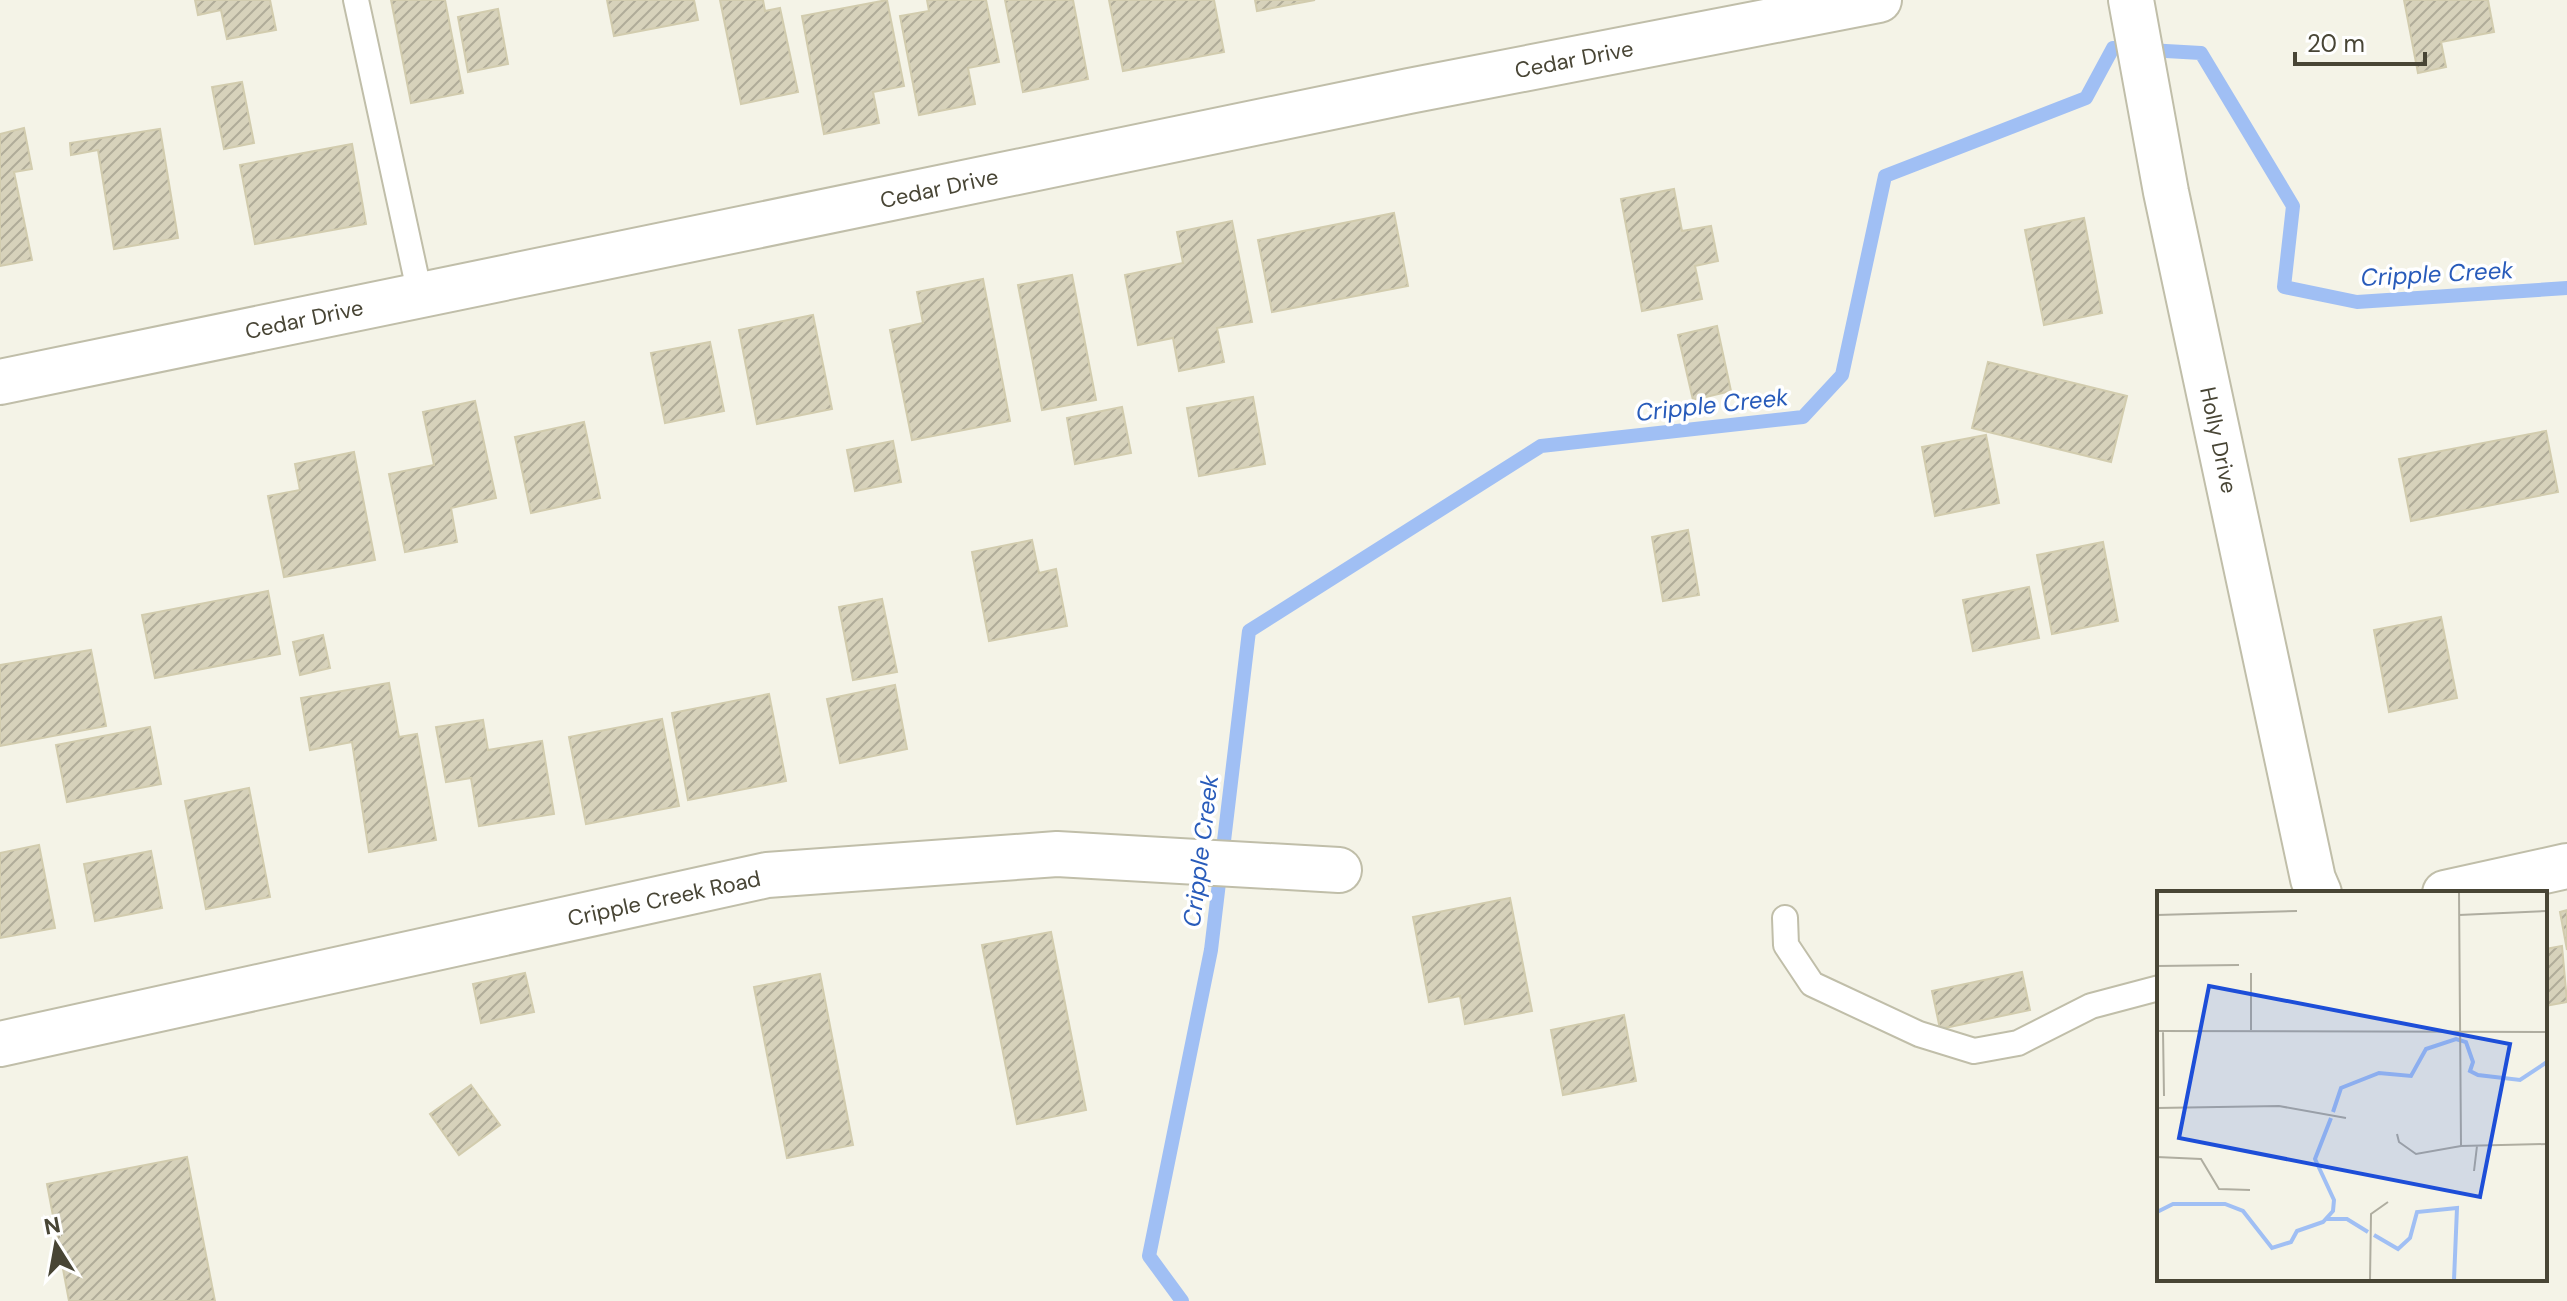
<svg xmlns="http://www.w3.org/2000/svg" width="2567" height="1301" viewBox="0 0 2567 1301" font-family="'DM Sans',sans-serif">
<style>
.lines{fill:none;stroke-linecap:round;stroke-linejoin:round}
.stream{stroke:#a0bff4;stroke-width:14}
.building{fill:url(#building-hatch);stroke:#d2ccae;stroke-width:2}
.service-casing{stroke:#c0bea9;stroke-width:28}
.minor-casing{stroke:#c0bea9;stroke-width:48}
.service{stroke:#fff;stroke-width:24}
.minor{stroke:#fff;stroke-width:44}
.labels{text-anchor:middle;stroke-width:7;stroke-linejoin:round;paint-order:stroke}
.street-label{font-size:22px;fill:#484535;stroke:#fff}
.water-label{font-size:24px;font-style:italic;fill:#285bba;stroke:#fff}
.inset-river{fill:none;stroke:#a0bff4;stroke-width:4}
.inset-road{fill:none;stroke:#afada0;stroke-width:2}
.view{fill:#1d4ed8;fill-opacity:0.15;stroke:#1d4ed8;stroke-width:4}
.inset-edge{fill:none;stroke:#484535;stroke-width:4}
</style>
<defs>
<pattern id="building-hatch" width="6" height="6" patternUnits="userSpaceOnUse" patternTransform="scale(2)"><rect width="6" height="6" fill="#d7d2bb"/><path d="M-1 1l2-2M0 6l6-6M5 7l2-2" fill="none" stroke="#b0ac99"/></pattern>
</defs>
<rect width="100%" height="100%" fill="#f4f3e7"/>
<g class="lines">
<!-- stream -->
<path class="stream" d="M1182 1301 1149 1256 1211 950 1249 631 1541 446 1803 417 1842 375 1885 176 2086 98 2113 48 2201 53 2293 206 2284 287 2357 302 2567 288"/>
</g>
<!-- building -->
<path class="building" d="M195 0H270L276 30 227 39 221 10 198 15Z
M391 0H445L463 93 411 103Z
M607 0H694L698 20 614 36Z
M720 0H763L765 11 780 8 798 92 741 104Z
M887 0 904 86 873 92 879 123 824 134 802 16Z
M927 0H986L999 62 968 68 975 104 919 115 900 16 929 11Z
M1005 0H1073L1088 79 1023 92Z
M1109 0H1214L1224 52 1123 71Z
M1255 0H1315L1257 11Z
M2404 0H2488L2494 32 2441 42 2446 67 2418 73Z
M498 9 508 64 468 72 458 17Z
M242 82 254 143 224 149 212 87Z
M24 128 32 169 14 172 32 260 0 266V134Z
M160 129 178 238 114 249 98 150 71 155 70 143Z
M352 144 366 224 255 244 240 165Z
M1674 189 1682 231 1711 226 1718 261 1695 266 1702 299 1642 311 1621 199Z
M1394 213 1408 286 1272 312 1258 240Z
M2084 218 2102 313 2044 325 2025 230Z
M1232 221 1252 322 1217 328 1224 362 1179 371 1173 338 1138 345 1125 275 1183 263 1177 232Z
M1072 275 1096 400 1042 410 1018 285Z
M983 279 1010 421 912 440 890 330 923 323 917 292Z
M813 315 832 409 757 424 739 330Z
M1717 326 1731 391 1693 400 1678 335Z
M710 342 724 411 665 423 651 353Z
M1988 362 2127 396 2111 462 1972 428Z
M1253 397 1265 464 1199 476 1187 408Z
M475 401 496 498 451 508 457 542 405 552 389 474 434 465 423 412Z
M1122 407 1131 453 1075 464 1067 418Z
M584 422 600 498 531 513 515 437Z
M2546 431 2558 492 2411 521 2399 459Z
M1986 435 1999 503 1935 516 1922 447Z
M893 441 901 482 855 491 847 450Z
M354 452 375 560 284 577 268 496 300 490 295 464Z
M1688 530 1699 595 1663 601 1652 537Z
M1032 540 1039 573 1056 569 1067 626 989 641 972 552Z
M2103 542 2118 621 2052 634 2037 555Z
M2029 587 2039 638 1973 651 1963 600Z
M268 591 280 654 155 678 142 615Z
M882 599 897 672 853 680 839 607Z
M2441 617 2457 698 2389 712 2374 630Z
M323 635 330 668 300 675 293 642Z
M91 650 106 726 0 746V665Z
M389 683 399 737 417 734 436 840 369 852 352 742 310 750 301 698Z
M895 685 907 749 840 763 827 699Z
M769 694 786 781 688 800 672 713Z
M662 719 679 806 586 824 569 737Z
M483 720 488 750 542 741 554 814 479 826 471 778 446 782 436 727Z
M150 727 161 784 67 802 56 745Z
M249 788 270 897 206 909 185 801Z
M39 845 55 928 0 938V853Z
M151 851 162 908 95 921 84 864Z
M1510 898 1532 1011 1465 1024 1460 996 1429 1002 1413 917Z
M2567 910V950L2560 912Z
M1051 932 1086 1110 1017 1124 982 945Z
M2562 946 2567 1002 2545 1006V949Z
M2022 972 2030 1010 1940 1029 1932 991Z
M525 973 534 1012 481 1023 473 984Z
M820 974 853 1145 787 1158 754 987Z
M1624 1015 1636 1081 1563 1095 1551 1030Z
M471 1085 500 1125 459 1155 430 1114Z
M187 1157 215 1301H69L47 1184Z"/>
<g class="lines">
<!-- service casing -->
<g class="service-casing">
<path id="service" d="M356 0 420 295
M1785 918 1786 945 1812 984 1919 1034 1974 1051 2018 1043 2091 1006 2159 988"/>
</g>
<!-- minor casing -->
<g class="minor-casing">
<path id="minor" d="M2131 0 2166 192 2313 879 2319 893
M0 382 1409 91 1879 0
M2445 893 2567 866
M0 1044 767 875 1057 854 1339 870"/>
</g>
<!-- service -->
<use href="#service" class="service"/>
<!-- minor -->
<use href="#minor" class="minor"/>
</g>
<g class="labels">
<!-- street labels -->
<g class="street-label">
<text transform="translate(1574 59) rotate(-11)" y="8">Cedar Drive</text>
<text transform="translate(939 188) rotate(-12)" y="8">Cedar Drive</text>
<text transform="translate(304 319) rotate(-12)" y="8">Cedar Drive</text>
<text transform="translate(2219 440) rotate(78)" y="8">Holly Drive</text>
<text transform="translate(664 898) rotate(-12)" y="8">Cripple Creek Road</text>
</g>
<!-- water labels -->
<g class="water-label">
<text transform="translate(2437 274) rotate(-3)" y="8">Cripple Creek</text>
<text transform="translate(1712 405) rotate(-6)" y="8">Cripple Creek</text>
<text transform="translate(1201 851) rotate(-83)" y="8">Cripple Creek</text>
</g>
</g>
<!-- overview -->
<g transform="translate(2157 891)">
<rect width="390" height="390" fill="#f4f3e7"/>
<path class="inset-river" d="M176 221 184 197 222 182 254 185 269 158 299 148 309 151 316 171 313 180 321 184 363 189 390 171M0 321 16 313H68L86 320 115 357 134 351 140 340 166 331 176 320 177 309 158 268 174 227M169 328H190L211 341M217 344 241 358 253 347 260 321 300 317 297 389"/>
<path class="inset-road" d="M302 1 304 255 390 253M0 24 140 20M302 24 390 20M0 75 82 74M94 139V82M0 140 390 141M6 140 7 205M0 217 122 215 189 227M240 243 242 251 259 263 304 255M0 266 44 268 62 298 93 299M317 280 320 255M213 389 214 323 231 311"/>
<path class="view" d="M52 95 353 153 323 306 22 247Z"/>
<rect width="390" height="390" class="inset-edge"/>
</g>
<!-- north arrow -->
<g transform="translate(56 1245) rotate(349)" stroke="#ffffff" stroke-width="6" paint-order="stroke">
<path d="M0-6L14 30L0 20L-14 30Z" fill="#484535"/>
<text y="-12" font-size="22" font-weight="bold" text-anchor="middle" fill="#484535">N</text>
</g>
<!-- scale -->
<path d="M2295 52v12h130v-12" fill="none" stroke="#484535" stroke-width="4"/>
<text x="2307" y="52" font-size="24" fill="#484535" stroke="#ffffff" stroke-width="6" paint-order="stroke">20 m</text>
</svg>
